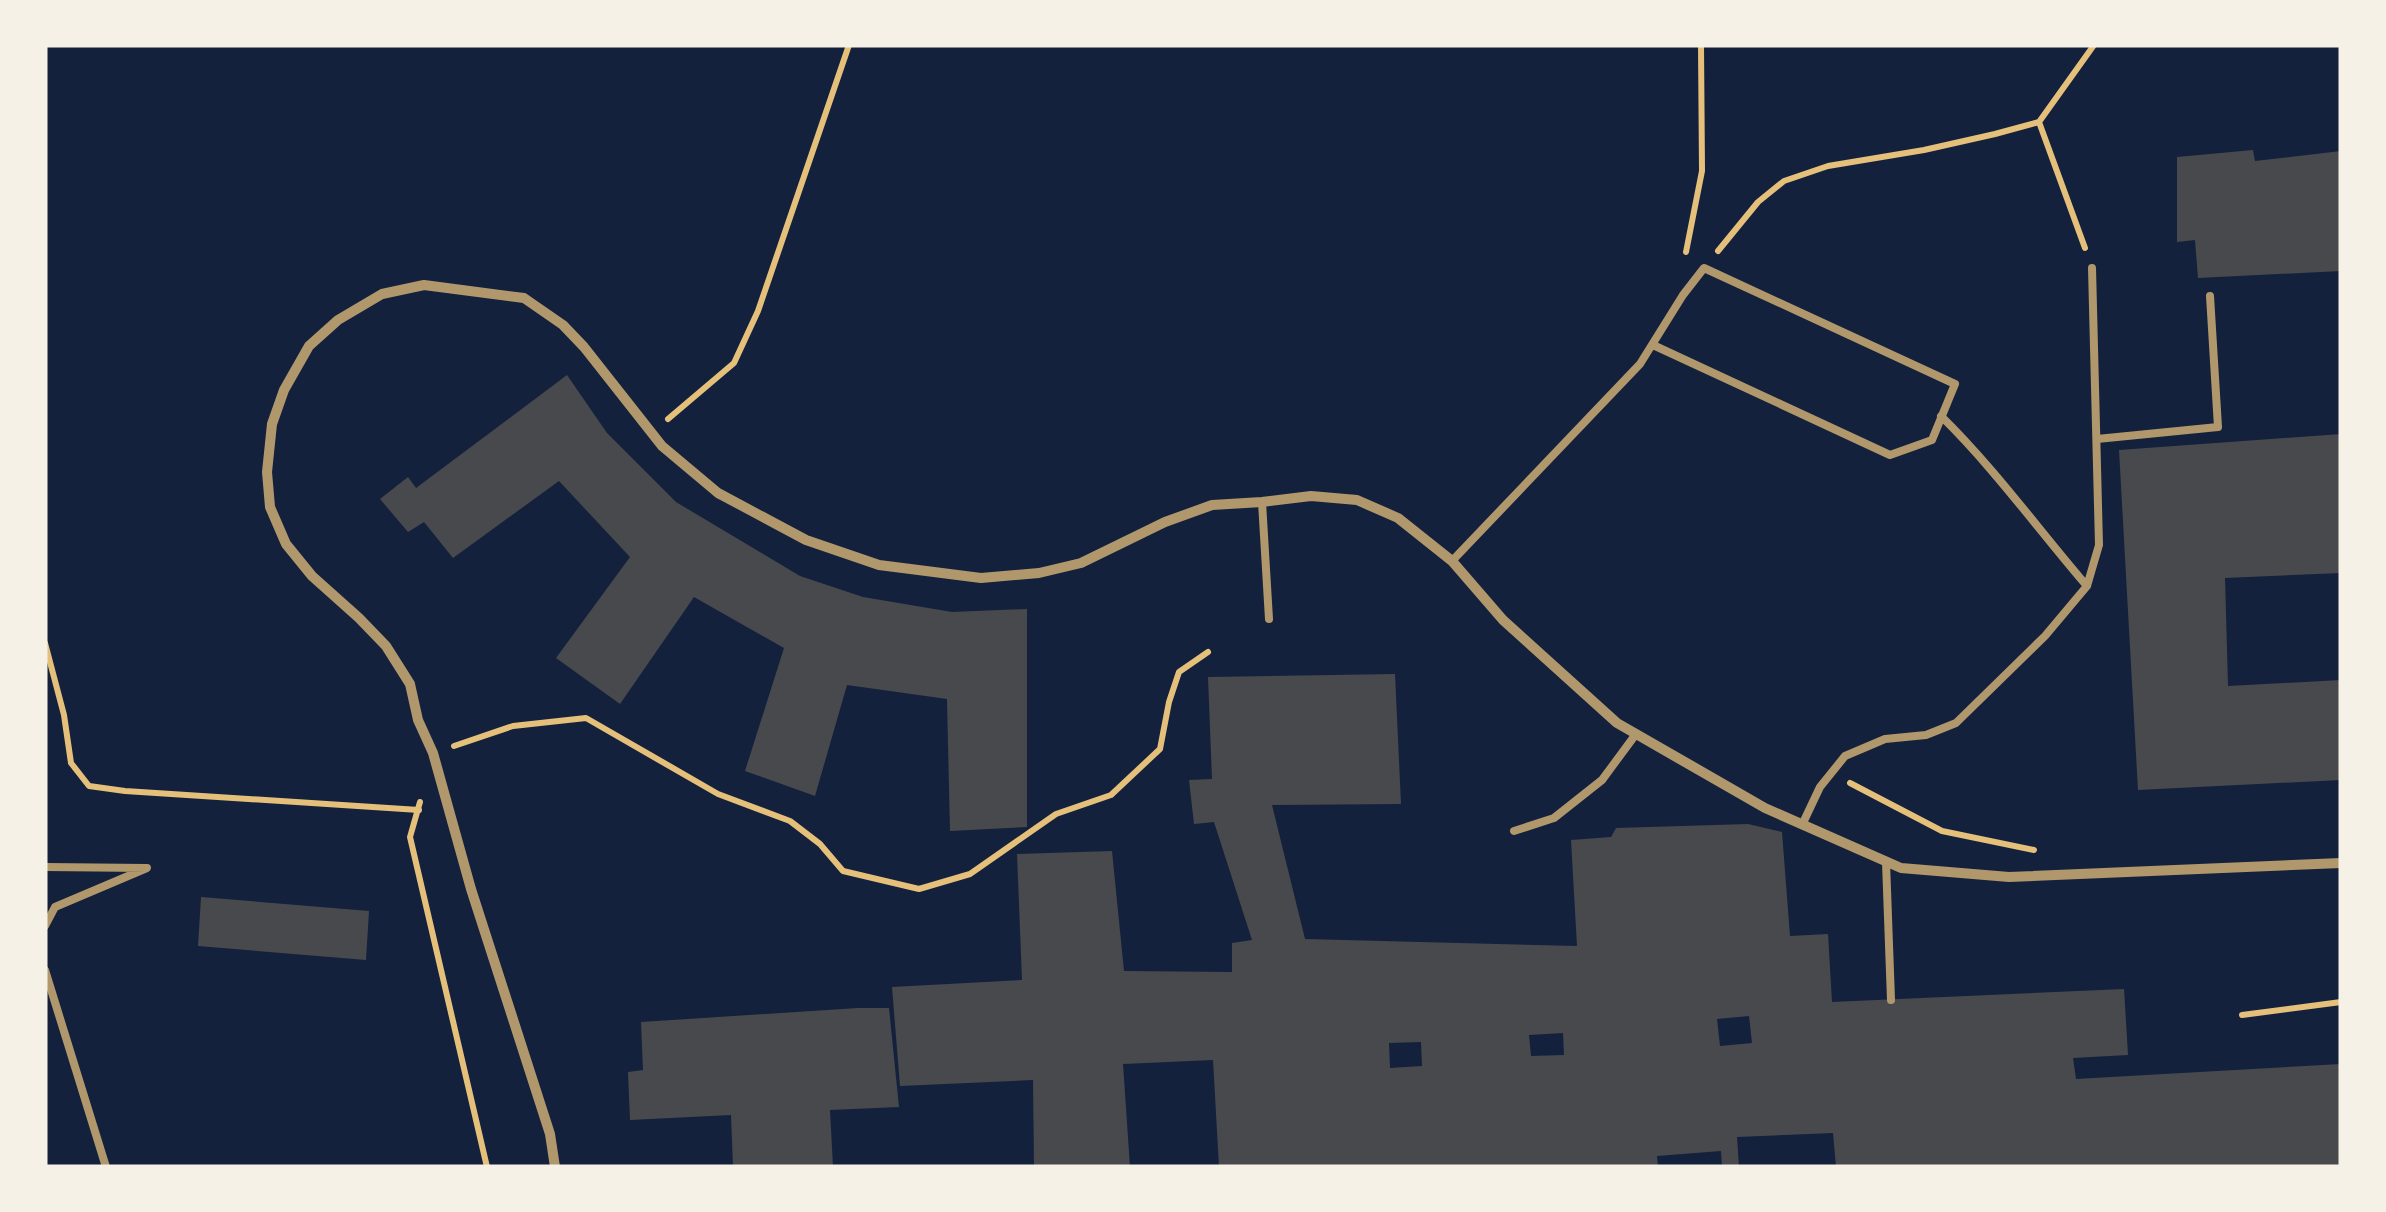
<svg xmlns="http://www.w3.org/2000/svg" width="2386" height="1212" viewBox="0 0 2386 1212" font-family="'DM Sans',sans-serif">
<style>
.building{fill:#48494c;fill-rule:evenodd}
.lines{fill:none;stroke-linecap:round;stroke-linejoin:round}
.path{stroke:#e5c07b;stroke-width:6}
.service{stroke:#b1986c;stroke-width:8}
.minor{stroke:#b1986c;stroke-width:10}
</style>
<rect width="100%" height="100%" fill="#14213d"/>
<!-- building -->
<path class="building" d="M2253 150 2255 161 2341 151V271L2198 278 2195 240 2177 242V157Z
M567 375 607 433 676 502 800 576 863 597 952 612 1027 609V827L950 831 947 699 847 685 815 796 745 771 784 648 694 597 620 704 556 658 630 557 559 481 453 558 424 522 408 532 380 499 408 477 416 488Z
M2341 434V573L2225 578 2228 686 2341 680V780L2138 790 2119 450Z
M1395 674 1401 804 1272 805 1305 939 1577 946 1571 840 1611 837 1616 828 1748 824 1782 832 1790 936 1828 934 1832 1002 2124 989 2128 1055 2073 1058 2076 1079 2341 1064V1167H1836L1833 1133 1737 1137 1739 1167H1722L1721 1151 1657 1156 1658 1167H1219L1213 1060 1123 1064 1130 1167H1034L1033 1080 900 1086 892 987 1022 980 1017 854 1112 851 1124 971 1232 972V943L1252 940 1214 822 1194 824 1189 780 1212 779 1208 677ZM1749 1016 1752 1043 1720 1046 1717 1019ZM1563 1033 1564 1055 1531 1056 1529 1035ZM1421 1042 1422 1066 1390 1068 1389 1043Z
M201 897 369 911 366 960 198 946Z
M858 1008H889L899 1107 830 1110 833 1167H733L731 1115 630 1120 628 1072 643 1070 641 1022Z"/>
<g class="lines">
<!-- path -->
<path class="path" d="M2039 122 2085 248
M1718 251 1758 202 1784 181 1828 166 1924 150 1995 134 2039 122 2094 45
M1686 252 1702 171 1701 45
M668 419 734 363 758 311 849 45
M45 643 64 715 71 763 89 786 125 791 419 810
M454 746 513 726 586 718 718 794 790 821 820 844 843 871 919 889 970 874 1056 814 1111 795 1160 749 1169 702 1179 672 1208 652
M1850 783 1942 831 2034 850
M420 802 410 837 487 1167
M2242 1015 2341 1002"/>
<!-- service -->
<path class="service" d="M1941 416C1994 468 2038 529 2087 586
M2097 439 2218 427 2210 296
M1262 502 1269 619
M1452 561 1640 364 1683 295 1704 268 1955 384 1932 440 1890 455 1653 345
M1802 825 1820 787 1845 756 1885 739 1926 735 1956 723 2045 636 2087 586 2099 545 2092 268
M1514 831 1554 818 1602 780 1636 734
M1886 862 1891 1000
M45 867 147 868 55 907 45 926
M45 970 106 1167"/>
<!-- minor -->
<path class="minor" d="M555 1167 550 1134 471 889 433 753 418 720 410 684 386 646 359 618 312 576 286 544 270 507 267 472 272 424 284 390 309 346 338 320 382 294 424 285 524 298 563 325 584 347 662 446 718 493 806 540 879 565 981 578 1039 573 1081 563 1165 522 1212 505 1262 502 1311 496 1357 500 1398 518 1452 561 1503 620 1617 723 1765 808 1901 868 2009 877 2341 863"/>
</g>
<!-- border -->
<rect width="2386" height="1212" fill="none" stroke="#f6f1e7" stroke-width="95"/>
</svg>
